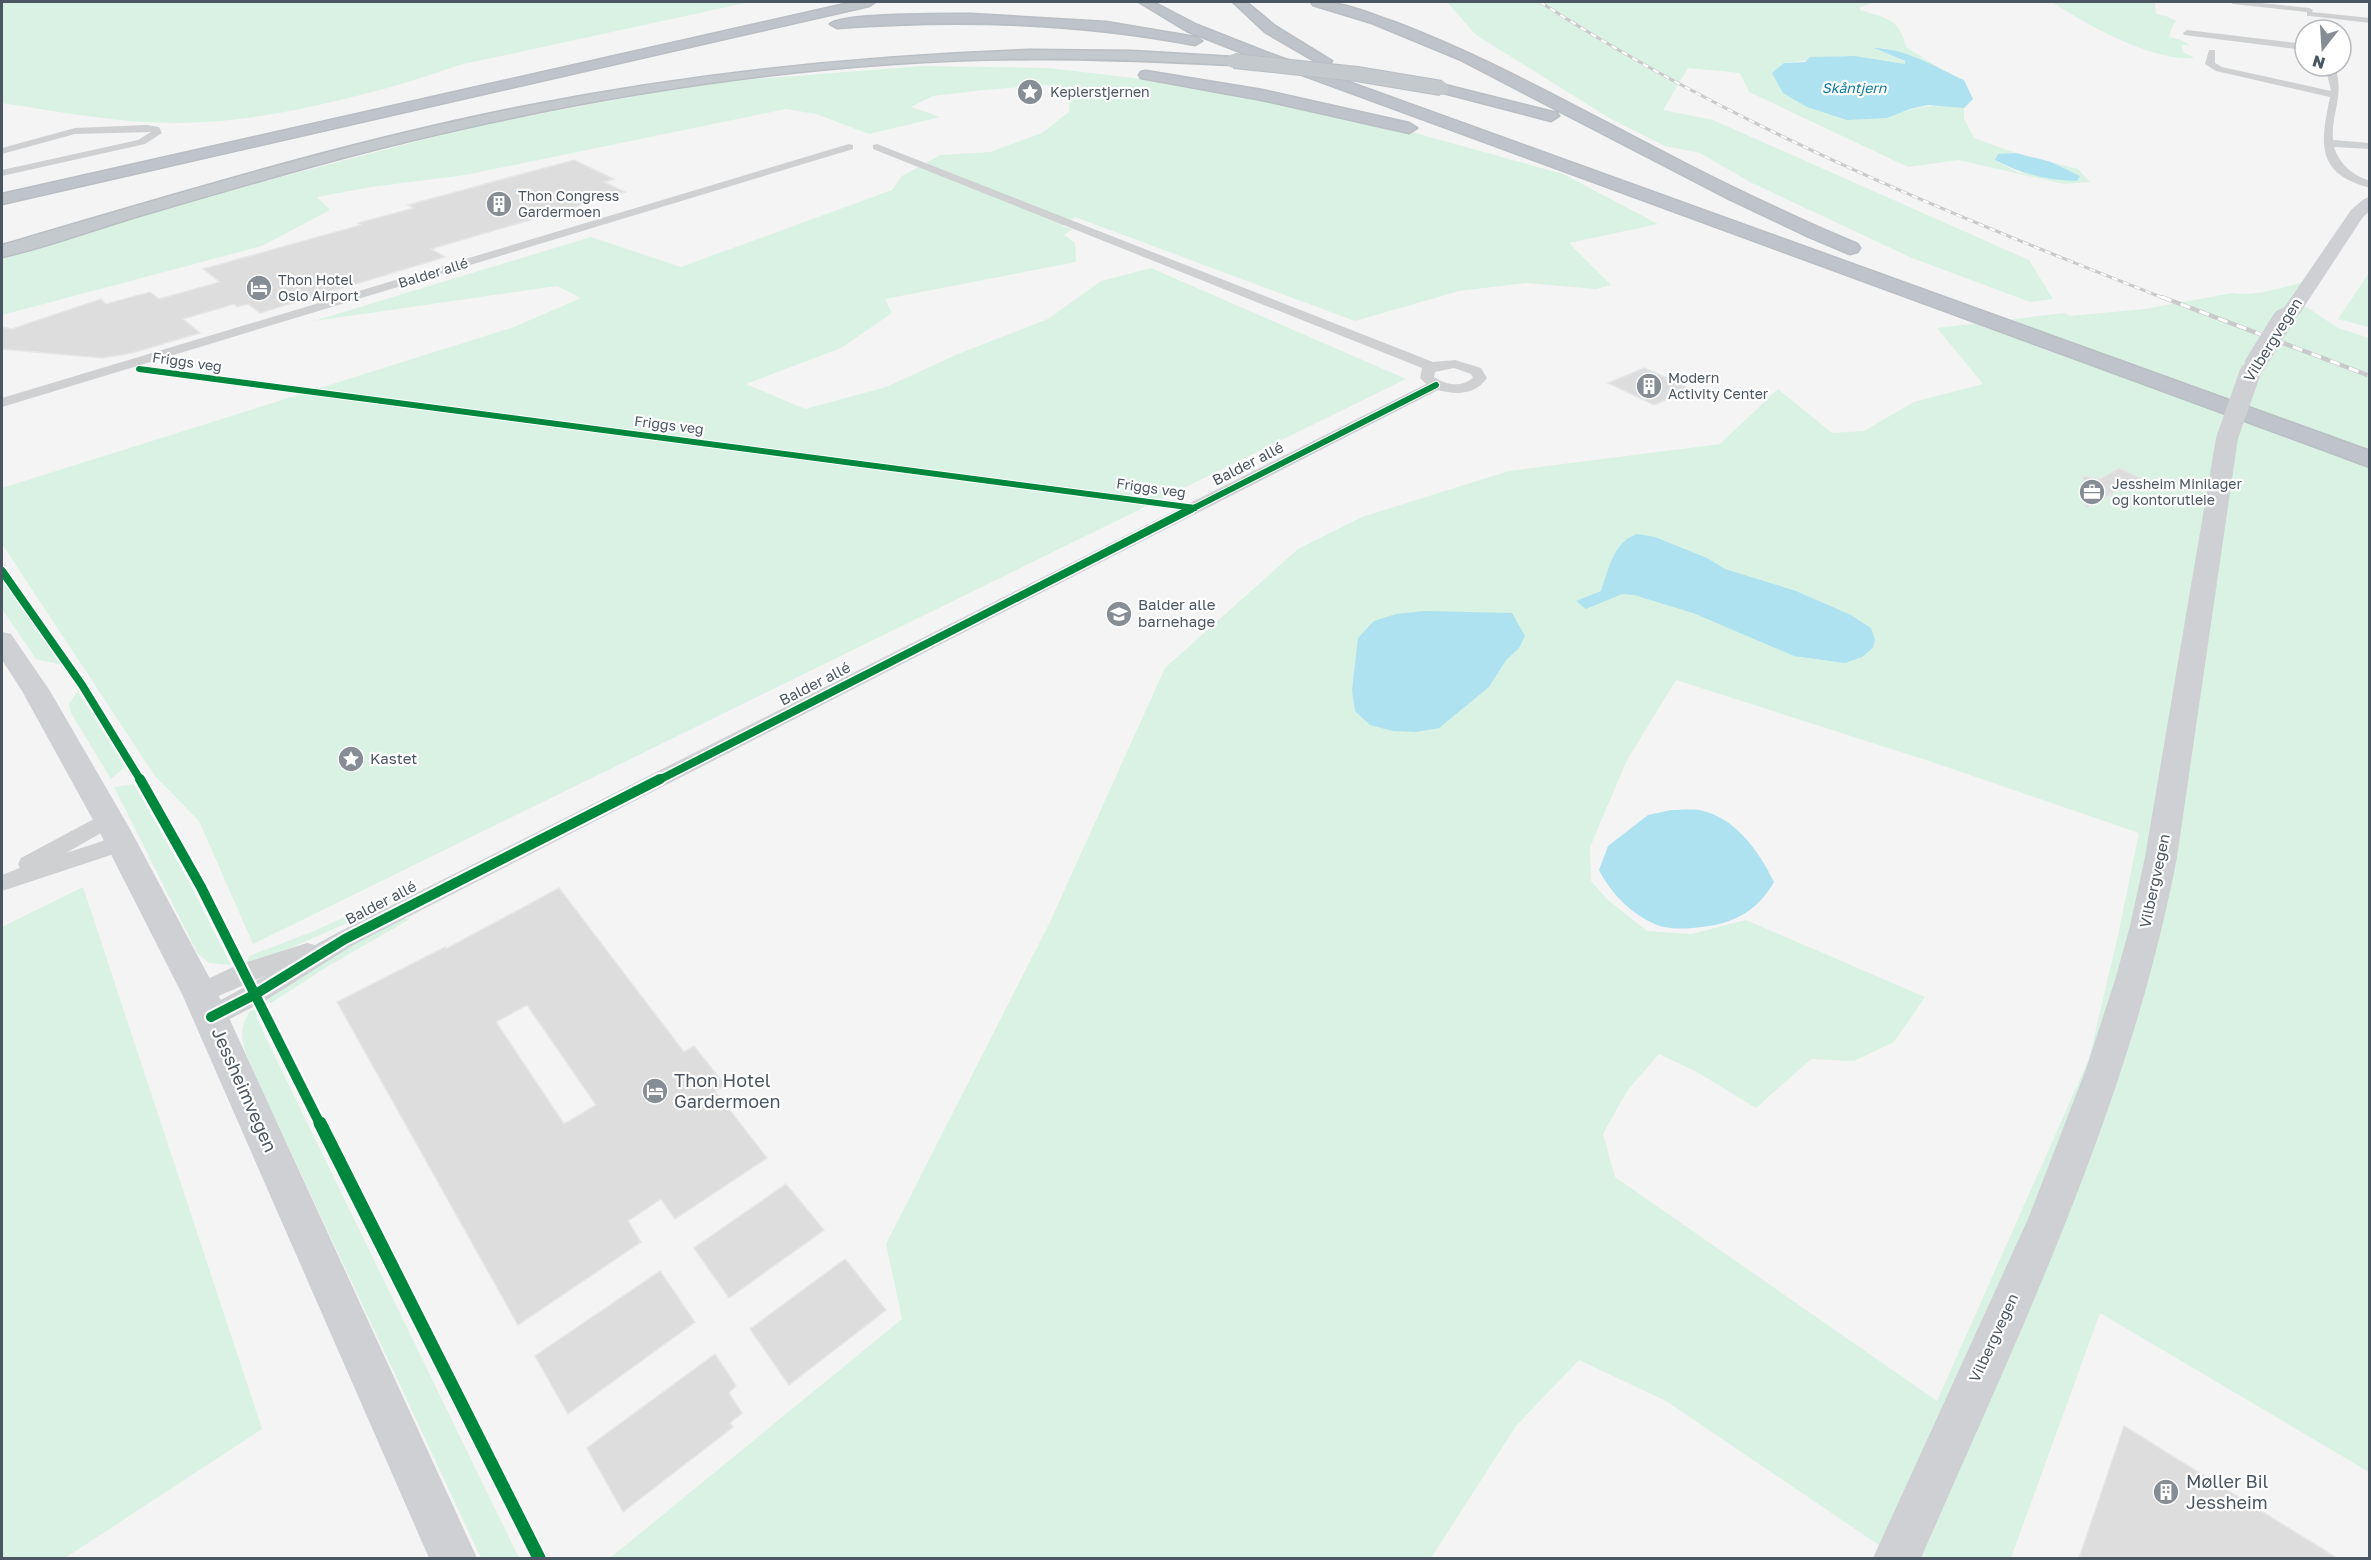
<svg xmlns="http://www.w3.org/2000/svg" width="2371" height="1560" viewBox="0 0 2371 1560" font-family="'Golos Text',sans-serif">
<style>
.green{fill:#d9f2e3;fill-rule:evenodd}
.water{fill:#aee2f0}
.building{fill:#ddddde;stroke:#e5e6e7;stroke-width:1.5;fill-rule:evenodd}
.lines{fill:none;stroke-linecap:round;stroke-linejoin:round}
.trunk-casing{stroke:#b9bec3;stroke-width:3}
.motorway-casing{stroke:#b9bec3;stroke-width:3}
.minor{fill:#ced0d2;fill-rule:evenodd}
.secondary{fill:#ced0d4;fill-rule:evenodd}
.trunk{fill:#c4c9cd;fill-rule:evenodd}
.motorway{fill:#bec4c9;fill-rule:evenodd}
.rail-far1-casing{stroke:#c9cacc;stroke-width:3}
.rail-casing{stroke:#c9cacc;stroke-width:4.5}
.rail-far1{stroke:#fff;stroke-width:2;stroke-dasharray:6;stroke-linecap:butt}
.rail{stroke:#fff;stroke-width:3;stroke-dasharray:10;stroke-linecap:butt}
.trunk-bridge-casing{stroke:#b9bec3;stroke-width:16;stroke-linecap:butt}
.secondary-bridge{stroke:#ced0d4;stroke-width:21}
.trunk-bridge{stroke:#c4c9cd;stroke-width:14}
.cycleway-far3-casing{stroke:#fff;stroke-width:8}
.cycleway-far2-casing{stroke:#fff;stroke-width:11}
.cycleway-far1-casing{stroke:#fff;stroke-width:14}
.cycleway-casing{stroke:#fff;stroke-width:16}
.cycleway-far3{stroke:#00873e;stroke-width:6}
.cycleway-far2{stroke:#00873e;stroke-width:8}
.cycleway-far1{stroke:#00873e;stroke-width:10}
.cycleway{stroke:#00873e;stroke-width:13}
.labels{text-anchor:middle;stroke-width:4.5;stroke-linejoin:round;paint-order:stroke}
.far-water-label{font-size:14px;font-style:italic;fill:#0c7c9b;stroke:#fff}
.far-poi-label{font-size:14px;fill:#4a5661;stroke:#fff;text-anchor:start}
.far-street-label{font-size:14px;fill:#4a5661;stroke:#fff}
.street-label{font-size:15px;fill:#4a5661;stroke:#fff}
.poi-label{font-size:15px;fill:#4a5661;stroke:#fff;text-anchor:start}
.near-poi-label{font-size:18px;fill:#4a5661;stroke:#fff;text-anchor:start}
.near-street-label{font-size:18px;fill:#4a5661;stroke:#fff}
</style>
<rect width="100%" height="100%" fill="#f4f4f4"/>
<!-- green -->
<path class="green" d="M2 2H750L459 65C418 80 378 91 336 101 285 113 236 122 183 123 123 124 61 112 2 103Z
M1447 2 1873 3 1860 7V10C1885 18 1900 18 1906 47L1946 72 1885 48 1876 49 1906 62 1905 64 1841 56 1784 63 1887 118C1914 107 1936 103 1964 108V118L1974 138 2016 153H2011L1995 160 2019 173 2080 176 2051 162 2078 169 2090 182 2064 184 1958 160 1908 167 1749 92 1740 73 1688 68 1663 110 1713 120 2029 260 2053 299 2030 302 1912 258 1750 182 1700 153 1665 146 1611 119 1476 35Z
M2052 2H2155L2156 14 2166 16 2176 21 2172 27 2169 37 2179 39 2190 45H2182L2183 52 2195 58C2153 62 2087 25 2052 2Z
M922 66 1048 68 1203 86 1383 124 1563 174 1658 224 1569 243 1611 285 1596 289 1526 283 1459 291 1355 321 1075 217 1062 226 1072 229 1064 235 1075 243 1076 262 885 299 892 313 841 348 746 384 805 409 886 387 958 354 1048 319 1101 281 1151 268 1406 379 253 944 199 821 155 776 2 544V488L514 327 581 298 557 286 314 321 591 237 681 267 892 190 902 176 940 155 990 152 1042 133 1070 111 1067 92 1046 85 984 90 933 96 911 107 940 117 869 134 816 114 786 109 465 175 371 187 317 197 330 210 262 246 2 315V259L139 214 476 126 704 83Z
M2369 273V327L2338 319Z
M2312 280 2305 306 2338 328 2369 338V1472L2100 1313 2011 1558H1898L1666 1401 1579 1360 1516 1426 1431 1558H610L902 1319 886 1244 1049 924 1165 668 1298 549 1362 517 1509 471 1720 444 1778 389 1832 433 1864 431 1914 402 1983 384 1937 328 2065 313 2070 316 2145 309 2232 293C2259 297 2286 286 2312 280ZM1676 680 1935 763 2139 833 2118 935 2089 1059 1937 1401 1615 1177 1603 1134 1627 1091 1659 1054 1697 1072 1756 1108 1811 1059 1854 1061 1894 1042 1925 997 1746 920 1691 934 1647 931 1608 900 1591 881 1590 847 1627 760Z
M2 579 62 665 36 659 32 653 2 609Z
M78 691 125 767 111 779 71 713 69 703Z
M134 784 188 880 231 965 209 963 198 954 114 787Z
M83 887 262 1429 65 1558H2V927Z
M393 895 388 903 359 918 265 959 247 963 249 956 314 931Z
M400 919H410L330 965 271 1003 263 999 304 971Z
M256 1009 257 1018 266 1038 519 1558H481L259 1084C251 1063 235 1040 246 1018 249 1012 250 1010 256 1009Z"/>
<!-- water -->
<path class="water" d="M1874 48C1905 48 1937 68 1964 80L1973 99 1964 108 1928 105 1910 109 1887 118 1847 120 1807 107 1783 93 1772 73 1784 63 1805 62 1810 57 1854 56 1905 64V61Z
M2016 153 2051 162 2080 176 2077 181C2046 180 2022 174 1995 160L1998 154Z
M1637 534 1655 537 1707 558 1725 569 1796 591 1851 615 1871 628 1875 640 1873 648 1862 657 1845 663 1794 656 1693 613 1634 595 1622 594 1586 609 1576 601 1601 591C1609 569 1613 542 1637 534Z
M1424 611 1512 613 1525 636 1519 648 1506 660 1489 687 1439 728 1416 732 1393 731 1370 725 1355 711 1352 690 1358 638 1374 621 1396 614Z
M1671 810C1679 810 1690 809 1699 810 1734 816 1759 851 1774 882 1755 915 1729 925 1693 928 1683 929 1670 929 1660 926 1634 917 1611 894 1599 870L1608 846 1648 815Z"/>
<!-- building -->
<path class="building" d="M574 160 614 179 604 182 625 192 431 249 445 257 260 313 248 304 237 307 234 304 183 319 200 333 132 353 103 358 2 349V327L12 329 101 299 106 304 150 292 159 299 220 282 203 269 361 225 358 223 414 208 408 205Z
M1644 368 1676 382 1690 389 1654 405 1608 383Z
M2119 468 2141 478 2086 508 2083 476 2100 479Z
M559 888 684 1052 694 1046 725 1085 715 1091 767 1158 675 1219 661 1199 628 1221 641 1242 518 1325 337 1002 445 947 446 949ZM527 1005 596 1105 564 1124 496 1022Z
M786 1184 824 1230 729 1298 694 1248Z
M845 1259 886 1310 789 1385 750 1329Z
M660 1271 695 1322 568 1414 535 1356Z
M715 1354 736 1386 729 1393 742 1413 730 1423 733 1427 623 1512 587 1448Z
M2124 1426 2337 1558H2079Z"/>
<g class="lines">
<!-- trunk casing -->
<g class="trunk-casing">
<path id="trunk" d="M1030 50 1132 51 1234 57 1241 61 1234 65C1167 62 1100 58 1032 59 812 60 591 95 377 149 294 170 211 195 129 219 87 232 44 248 2 257V245C176 194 349 141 527 106 694 73 861 56 1030 50Z"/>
</g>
<!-- motorway casing -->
<g class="motorway-casing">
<path id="motorway" d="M854 2H875L869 6 2 204V194Z
M1139 2H1153L1197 25 1263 51 2370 451V467L1253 57 1187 31Z
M1233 2H1246L1275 26 1332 61 1330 64H1320L1265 32Z
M1311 2C1338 0 1368 13 1394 22 1494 60 1588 114 1684 163 1741 192 1798 219 1857 244L1860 248 1857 252 1850 254 1805 235 1729 199 1459 59 1372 23 1313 5Z
M971 14 1106 22 1195 37 1202 41 1195 45C1076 22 958 19 837 28L830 24C841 13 950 14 971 14Z
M1146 71 1262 90 1409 123 1417 128 1409 133 1262 100 1141 78 1139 75 1141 72Z
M1441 84 1557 113 1559 116 1551 121 1436 91 1434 88Z"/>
</g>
<!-- minor -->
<path class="minor" d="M2229 2H2251L2309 8 2313 10 2312 12 2370 18V23L2310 16H2307V12L2233 4Z
M2187 30 2305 44V50L2184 35 2183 33Z
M2209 50H2215V63L2222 67 2331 91 2325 66H2335C2345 97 2331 111 2333 140L2370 143V149L2334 147C2340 165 2352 175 2370 181V188C2314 173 2321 142 2330 97L2216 71 2205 64Z
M147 125 159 127 162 133 145 144 2 176V170L138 140 151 132 75 134 2 154V148L75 128Z
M849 144 853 145V149L2 407V398Z
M877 144 1433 362 1455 360 1481 368 1487 378C1475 395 1457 395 1438 390L353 945 263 1002 220 1024 211 1027 202 1024 199 1017 202 1010 267 975 200 1004 191 1001 188 994 191 987 235 966 307 943 315 945 337 933 1426 384 1420 378 1422 368 873 149V145ZM1454 368 1471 374 1473 378C1461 388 1446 385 1434 377L1435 372Z
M107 812 115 815 118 820 115 825 66 853 121 835 129 837 132 843 129 849 2 891V875L20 868 18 864 21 858Z"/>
<!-- secondary -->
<path class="secondary" d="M2370 197V211L2363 217 2300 313 2290 323H2276L2273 319 2286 305 2351 210 2364 199Z
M2227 431 2235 433 2238 438 2177 857C2130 1104 2021 1329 1921 1558H1873L2028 1219 2086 1069 2115 980 2130 926 2145 857 2216 438 2219 433Z
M2 632 11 634 50 691 130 829 218 994 477 1558H429L182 994 98 829 22 691 2 660Z"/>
<!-- trunk -->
<use href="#trunk" class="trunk"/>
<!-- motorway -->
<use href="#motorway" class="motorway"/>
<!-- rail-far1 casing -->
<g class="rail-far1-casing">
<path id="rail-far1" d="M1540 2C1734 127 1951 215 2166 299"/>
</g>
<!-- rail casing -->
<g class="rail-casing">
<path id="rail" d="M2162 297 2370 376"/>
</g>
<!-- rail-far1 -->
<use href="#rail-far1" class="rail-far1"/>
<!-- rail -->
<use href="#rail" class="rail"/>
<!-- trunk-bridge casing -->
<g class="trunk-bridge-casing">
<path id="trunk-bridge" d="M1234 61 1357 74 1441 88"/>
</g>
<!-- secondary-bridge -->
<path class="secondary-bridge" d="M2255 364 2283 319
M2227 438 2250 373"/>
<!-- trunk-bridge -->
<use href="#trunk-bridge" class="trunk-bridge"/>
<!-- cycleway-far3 casing -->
<g class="cycleway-far3-casing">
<path id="cycleway-far3" d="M139 369 1195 508
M1188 511 1436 385"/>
</g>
<!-- cycleway-far2 casing -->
<g class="cycleway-far2-casing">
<path id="cycleway-far2" d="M2 571 82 685 141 781
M657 781 1191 509"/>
</g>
<!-- cycleway-far1 casing -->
<g class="cycleway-far1-casing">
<path id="cycleway-far1" d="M140 779 201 887 320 1124
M211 1017 254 995 345 939 660 779"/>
</g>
<!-- cycleway casing -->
<g class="cycleway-casing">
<path id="cycleway" d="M320 1123 539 1558"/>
</g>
<!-- cycleway-far3 -->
<use href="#cycleway-far3" class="cycleway-far3"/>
<!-- cycleway-far2 -->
<use href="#cycleway-far2" class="cycleway-far2"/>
<!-- cycleway-far1 -->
<use href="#cycleway-far1" class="cycleway-far1"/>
<!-- cycleway -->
<use href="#cycleway" class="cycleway"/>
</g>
<!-- icons -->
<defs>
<g id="sight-disc" transform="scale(1.35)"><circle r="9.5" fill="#868d94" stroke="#fff"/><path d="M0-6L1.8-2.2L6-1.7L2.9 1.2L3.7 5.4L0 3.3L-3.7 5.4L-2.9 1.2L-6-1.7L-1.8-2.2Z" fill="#fff"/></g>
<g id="building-disc" transform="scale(1.35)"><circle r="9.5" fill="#868d94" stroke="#fff"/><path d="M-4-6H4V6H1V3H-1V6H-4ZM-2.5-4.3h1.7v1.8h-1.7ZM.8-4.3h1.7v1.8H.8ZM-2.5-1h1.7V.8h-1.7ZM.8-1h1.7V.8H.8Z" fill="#fff"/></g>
<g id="hotel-disc" transform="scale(1.35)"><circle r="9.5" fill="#868d94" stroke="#fff"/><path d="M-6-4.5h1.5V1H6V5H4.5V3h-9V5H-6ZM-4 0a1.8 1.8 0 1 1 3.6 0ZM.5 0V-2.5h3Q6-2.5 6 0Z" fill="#fff"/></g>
<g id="office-disc" transform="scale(1.35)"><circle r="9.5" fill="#868d94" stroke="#fff"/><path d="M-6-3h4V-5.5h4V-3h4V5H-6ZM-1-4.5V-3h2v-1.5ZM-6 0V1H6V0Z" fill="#fff"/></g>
<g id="school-disc" transform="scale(1.35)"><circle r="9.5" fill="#868d94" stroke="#fff"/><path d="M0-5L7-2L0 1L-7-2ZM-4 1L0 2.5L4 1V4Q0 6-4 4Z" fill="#fff"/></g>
</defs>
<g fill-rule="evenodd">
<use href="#sight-disc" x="1030" y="92"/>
<use href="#building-disc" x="499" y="204"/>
<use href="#hotel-disc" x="259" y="288"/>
<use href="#building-disc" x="1649" y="386"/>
<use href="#office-disc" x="2092" y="492"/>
<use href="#school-disc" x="1119" y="614"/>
<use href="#sight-disc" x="351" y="759"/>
<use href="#hotel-disc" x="655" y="1091"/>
<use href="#building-disc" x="2166" y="1492"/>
</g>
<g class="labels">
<!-- far-water labels -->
<g class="far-water-label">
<text x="1854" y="93">Skåntjern</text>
</g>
<!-- far-poi labels -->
<g class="far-poi-label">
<text x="1050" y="97">Keplerstjernen</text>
<text x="518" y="201">Thon Congress<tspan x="518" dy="16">Gardermoen</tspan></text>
<text x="278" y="285">Thon Hotel<tspan x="278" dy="16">Oslo Airport</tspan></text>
<text x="1668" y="383">Modern<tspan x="1668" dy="16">Activity Center</tspan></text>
<text x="2112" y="489">Jessheim Minilager<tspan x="2112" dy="16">og kontorutleie</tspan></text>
</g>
<!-- far-street labels -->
<g class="far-street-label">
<text transform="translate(433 273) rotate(-17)" y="5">Balder allé</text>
<text transform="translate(187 362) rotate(8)" y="5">Friggs veg</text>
<text transform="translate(669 425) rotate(7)" y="5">Friggs veg</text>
<text transform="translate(1151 488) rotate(8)" y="5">Friggs veg</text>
</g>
<!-- street labels -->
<g class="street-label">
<text transform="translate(2273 340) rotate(-58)" y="5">Vilbergvegen</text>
<text transform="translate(1248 464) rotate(-27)" y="5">Balder allé</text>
<text transform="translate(815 684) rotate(-27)" y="5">Balder allé</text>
<text transform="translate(2155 881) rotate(-78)" y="5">Vilbergvegen</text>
<text transform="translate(381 903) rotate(-27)" y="5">Balder allé</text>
<text transform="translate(1994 1338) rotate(-65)" y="5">Vilbergvegen</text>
</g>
<!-- poi labels -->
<g class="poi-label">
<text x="1138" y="610">Balder alle<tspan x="1138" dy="17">barnehage</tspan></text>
<text x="370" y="764">Kastet</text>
</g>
<!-- near-poi labels -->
<g class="near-poi-label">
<text x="674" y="1087">Thon Hotel<tspan x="674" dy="21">Gardermoen</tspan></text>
<text x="2186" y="1488">Møller Bil<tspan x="2186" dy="21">Jessheim</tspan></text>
</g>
<!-- near-street labels -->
<g class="near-street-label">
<text transform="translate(244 1090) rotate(66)" y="6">Jessheimvegen</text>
</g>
</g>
<!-- border -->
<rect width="2371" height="1560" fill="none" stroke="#4a5661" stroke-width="6"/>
<!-- north arrow -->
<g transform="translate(2323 48) rotate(197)"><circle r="28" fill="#ffffff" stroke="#b7bbc0" stroke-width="1.5"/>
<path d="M0-4.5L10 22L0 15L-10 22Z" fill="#868d94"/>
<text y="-9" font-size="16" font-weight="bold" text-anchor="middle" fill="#4a5661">N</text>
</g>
</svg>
